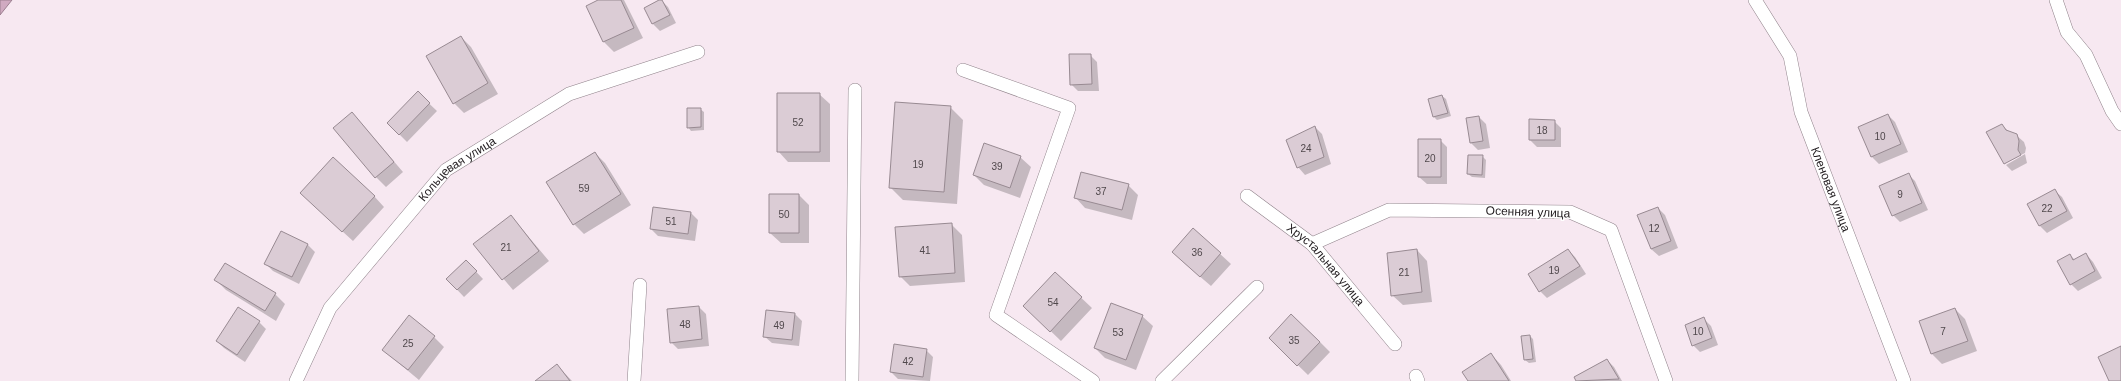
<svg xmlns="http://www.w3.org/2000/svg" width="2121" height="381" viewBox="0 0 2121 381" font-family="Arial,sans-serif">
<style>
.water{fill:#d0aac1;stroke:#9c7f90}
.shadow{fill:#0003}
.building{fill:#dbccd5;stroke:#988a92}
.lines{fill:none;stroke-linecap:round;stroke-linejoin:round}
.minor-casing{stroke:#90838b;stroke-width:14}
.minor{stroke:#fff;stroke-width:13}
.labels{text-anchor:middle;stroke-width:3;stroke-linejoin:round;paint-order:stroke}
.number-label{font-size:10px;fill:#50484c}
.street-label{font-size:12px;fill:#211c1f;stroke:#fff}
</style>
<rect width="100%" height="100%" fill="#f7e8f1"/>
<!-- water -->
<path class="water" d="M0 0H12L0 15Z"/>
<!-- shadow -->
<path class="shadow" d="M601 0H624L643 38 614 52 604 42Z
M661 0 668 7 676 23 660 31 653 24 645 8Z
M461 37 471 47 498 94 464 113 454 103Z
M1090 55 1097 62 1099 91H1078L1071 84Z
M418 93 437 111 407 142 388 123Z
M819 94 830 104V162H788L778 151Z
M1442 96 1446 99 1451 116 1437 120 1434 117Z
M950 107 963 120 957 204 903 200 890 187Z
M700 109 704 112V130L691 131 688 127Z
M1888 115 1895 122 1908 152 1879 164 1872 157Z
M1479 117 1486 124 1490 148 1478 150 1471 143Z
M1554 121 1561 128V147H1537L1530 140Z
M362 124 403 172 386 187 376 177Z
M2002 125 2009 132 2016 135 2024 142 2026 148 2025 153 2006 162V164L1987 132Z
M1315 127 1322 134 1331 164 1305 175 1298 167Z
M1440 140 1447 147V184H1427L1419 177Z
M595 153 605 163 631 205 584 234 574 224Z
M2025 154 2027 163 2012 171 2006 165Z
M1482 156 1486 160 1485 178 1472 177 1468 174Z
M1020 157 1031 167 1020 198 984 185 974 175Z
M1908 174 1915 181 1928 210 1900 222 1893 215Z
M1128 185 1138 195 1132 220 1085 208 1075 197Z
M2054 190 2062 197 2073 218 2047 233 2040 226 2029 205Z
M770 195H799L809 205V243H781L770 233Z
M374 196 384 207 353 241 311 203Z
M654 208 691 213 698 220 695 241 658 236 651 229Z
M1658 208 1665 215 1678 248 1659 256 1651 249 1638 215Z
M511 216 549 261 513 290 475 245Z
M951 224 962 235 965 282 910 286 900 276Z
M1193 229 1231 264 1211 286 1183 262Z
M281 232 308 245 315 252 299 284 273 271 266 264Z
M1417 250 1427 261 1432 302 1403 305 1392 295Z
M1568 250 1575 257 1586 274 1547 298 1540 291Z
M2086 254 2093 262 2102 278 2078 291 2071 284 2070 255 2075 260Z
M466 261 483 279 464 297 447 279Z
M1055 273 1092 308 1061 341 1035 316Z
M216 280 275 294 285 304 276 321 226 290Z
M699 307 706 314 709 346 678 349 671 342Z
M1955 309 1965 319 1977 351 1942 364 1932 354 1920 321Z
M795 314 802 321 799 346 772 343 764 336Z
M1142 316 1153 326 1136 370 1105 358 1095 348Z
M1704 319 1711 326 1718 345 1700 352 1693 345Z
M259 322 266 329 245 362 224 348 217 341Z
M1530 336 1533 339 1536 362 1529 363 1525 360 1522 337Z
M434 337 444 347 419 380 383 350Z
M1270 338 1320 342 1330 352 1308 375Z
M926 350 933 357 930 381 898 379 891 372Z
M1491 354 1501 365 1511 381H1469Z
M1607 360 1614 367 1622 381H1577L1575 377Z
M557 365 572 381H537Z"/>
<!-- building -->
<path class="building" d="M598 0H621L634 28 603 42 586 6Z
M659 0H662L670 15 652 24 644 8Z
M461 36 488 83 453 104 426 56Z
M1069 54H1091L1092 84 1070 85Z
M418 91 430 103 399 135 387 123Z
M777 93H820V152H777Z
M1442 95 1448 113 1433 117 1428 99Z
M895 102 951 106 944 192 889 188Z
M687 108H701V127L687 128Z
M352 112 394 162 375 178 333 128Z
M1888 114 1901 144 1871 157 1858 127Z
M1479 116 1483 141 1470 143 1466 118Z
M1529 119 1555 120V140H1529Z
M2002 124 2006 130 2017 134 2019 141 2018 150 2021 155 2004 164 1986 132Z
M1315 126 1324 157 1297 168 1286 140Z
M1418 139H1441V177H1418Z
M984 143 1021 156 1010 188 973 175Z
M595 152 621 194 573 225 546 182Z
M1468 155H1483L1482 175 1467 174Z
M333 157 375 196 342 232 300 193Z
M1081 172 1129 184 1122 210 1074 198Z
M1909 173 1922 203 1892 216 1879 186Z
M2055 189 2067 211 2039 226 2027 204Z
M769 194H799V233H769Z
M653 207 691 212 688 234 650 229Z
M1658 207 1671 241 1651 249 1637 215Z
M511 215 539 251 502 280 473 244Z
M952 223 955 273 899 277 895 227Z
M1193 228 1221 253 1200 277 1172 252Z
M281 231 308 244 292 277 264 264Z
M1417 249 1422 292 1391 296 1387 253Z
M1568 249 1580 266 1539 292 1528 274Z
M2086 253 2095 271 2070 285 2057 261 2070 254 2073 260Z
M466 260 477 271 457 290 446 279Z
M225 263 276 293 265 311 214 280Z
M1055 272 1082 297 1050 332 1023 306Z
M1111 303 1143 315 1126 360 1094 348Z
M699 306 702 339 670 343 667 309Z
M238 307 260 321 237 355 216 341Z
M1955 308 1968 341 1931 354 1919 321Z
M766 310 795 313 792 340 763 337Z
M1291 314 1320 342 1297 366 1269 338Z
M409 315 435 336 408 370 382 350Z
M1704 317 1712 338 1692 346 1685 325Z
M1530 335 1533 359 1524 360 1521 336Z
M894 344 927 349 923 377 890 372Z
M2121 346V381H2109L2098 357Z
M1491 353 1509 381H1468L1462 372Z
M1607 359 1619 379 1576 381 1574 377Z
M557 364 570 381H535Z"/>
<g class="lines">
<!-- minor casing -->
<g class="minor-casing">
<g id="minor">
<path id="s1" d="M1755 0 1790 56 1801 112 1904 381"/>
<path d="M2056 0 2067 32 2086 55 2112 111 2121 124"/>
<path d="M963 70 1069 108 996 315 1093 381"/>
<path id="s2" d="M1247 196 1312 244 1395 344"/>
<path d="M1312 244 1389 210 1570 212 1611 230 1666 381"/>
<path d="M1416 376 1418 381"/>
<path id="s3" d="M296 381 330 308 446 170 569 94 698 52"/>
<path d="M634 381 640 285"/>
<path d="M852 381 855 90"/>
<path d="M1162 381 1257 287"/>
</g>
</g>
<!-- minor -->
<use href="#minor" class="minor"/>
</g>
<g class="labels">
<!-- number labels -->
<g class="number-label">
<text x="798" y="126">52</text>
<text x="1542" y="134">18</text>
<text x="1880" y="140">10</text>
<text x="1306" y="152">24</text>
<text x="1430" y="162">20</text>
<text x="918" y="168">19</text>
<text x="997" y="170">39</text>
<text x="584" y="192">59</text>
<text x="1101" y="195">37</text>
<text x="1900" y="198">9</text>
<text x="2047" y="212">22</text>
<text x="784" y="218">50</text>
<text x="671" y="225">51</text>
<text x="1654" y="232">12</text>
<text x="506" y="251">21</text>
<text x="925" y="254">41</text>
<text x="1197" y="256">36</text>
<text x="1554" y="274">19</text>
<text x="1404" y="276">21</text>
<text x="1053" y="306">54</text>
<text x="685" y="328">48</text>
<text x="779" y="329">49</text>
<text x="1698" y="335">10</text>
<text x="1943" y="335">7</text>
<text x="1118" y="336">53</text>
<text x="1294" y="344">35</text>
<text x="408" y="347">25</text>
<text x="908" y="365">42</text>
</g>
<!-- street labels -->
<g class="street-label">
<text dy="4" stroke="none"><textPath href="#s3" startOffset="270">Кольцевая улица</textPath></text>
<text dy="4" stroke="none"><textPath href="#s1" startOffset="206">Кленовая улица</textPath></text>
<text transform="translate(1528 212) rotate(2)" y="4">Осенняя улица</text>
<text dy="4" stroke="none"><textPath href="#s2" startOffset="105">Хрустальная улица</textPath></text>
</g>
</g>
</svg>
